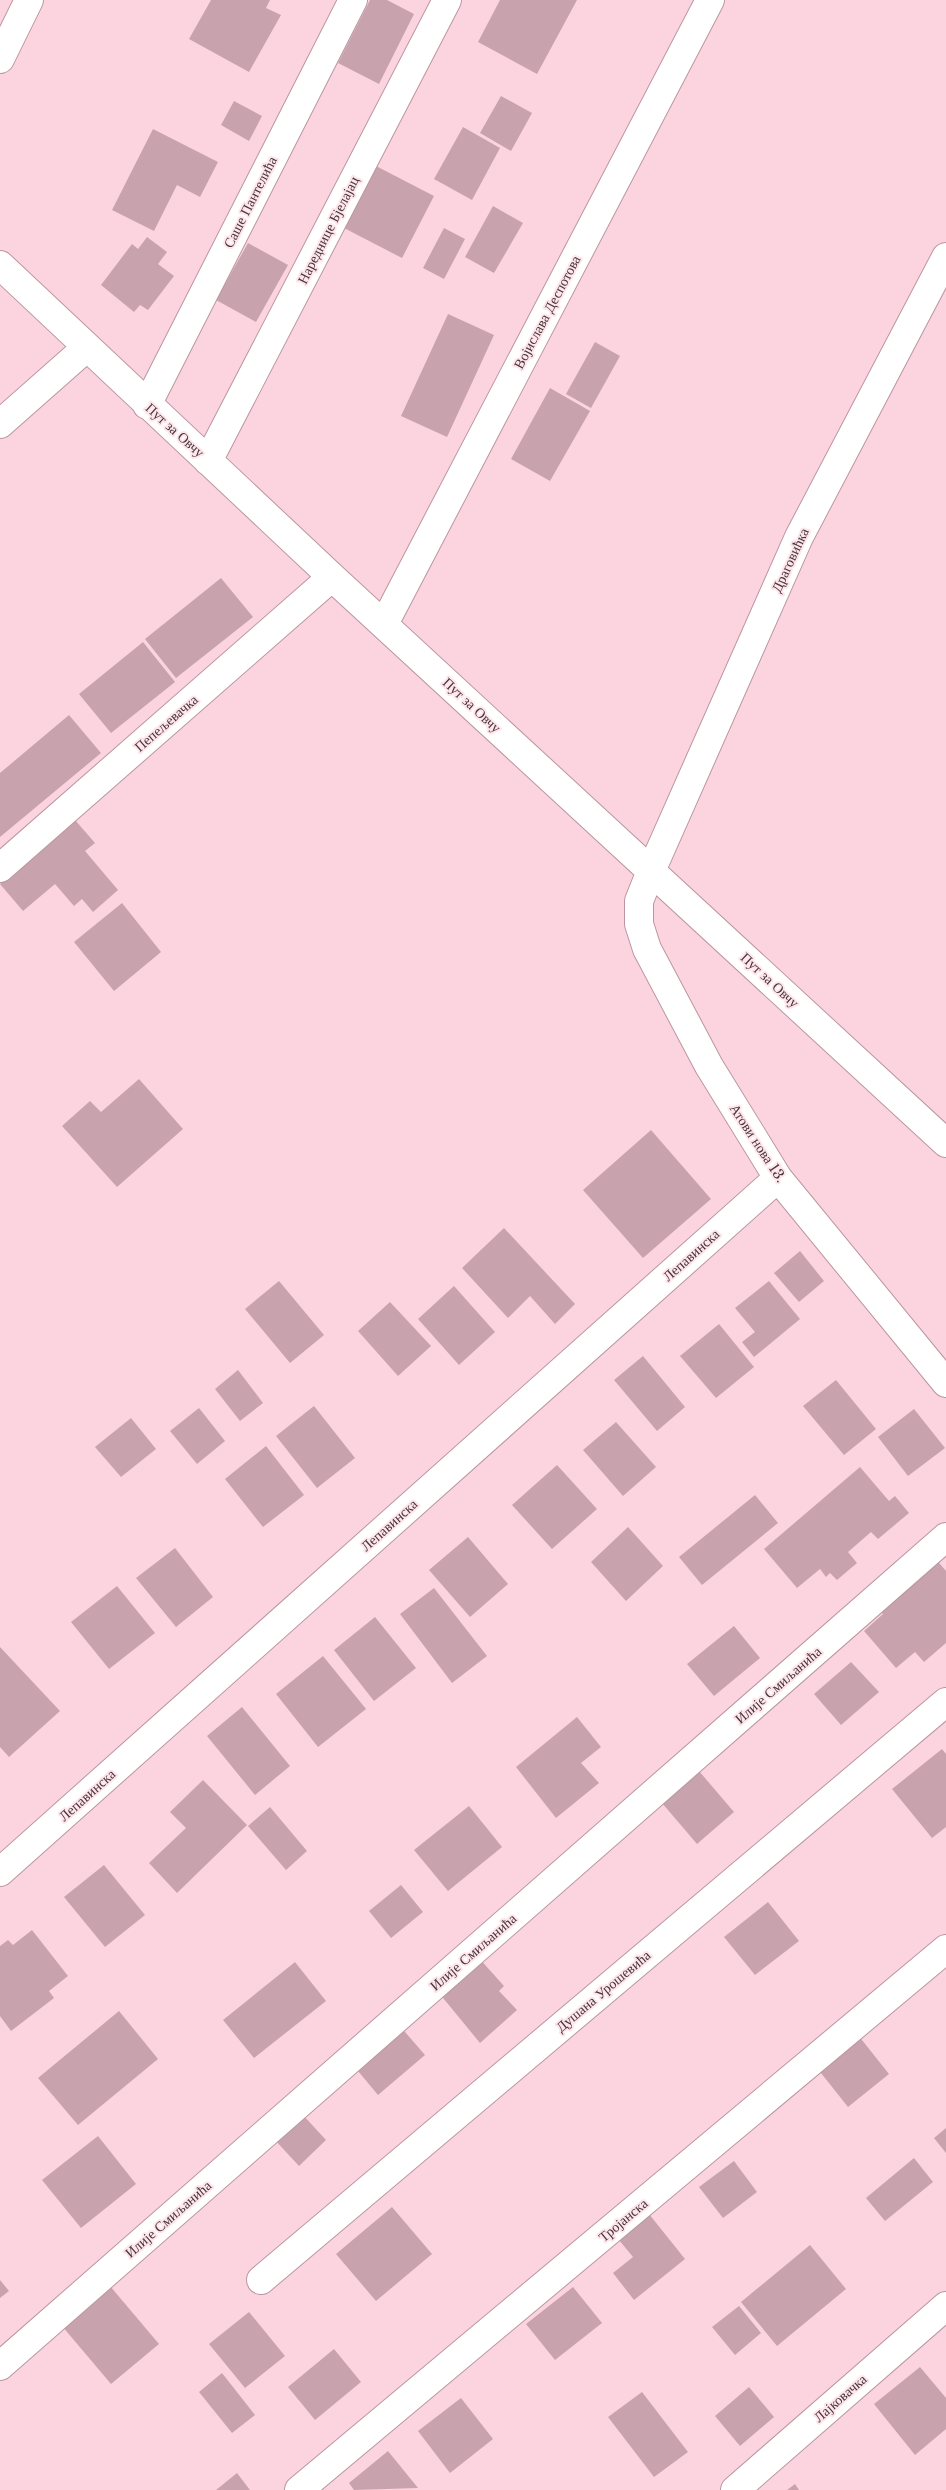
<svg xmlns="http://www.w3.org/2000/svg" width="946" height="2490" viewBox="0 0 946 2490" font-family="'Libre Baskerville',serif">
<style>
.building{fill:#c8a3ae}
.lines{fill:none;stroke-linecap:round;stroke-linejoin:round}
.minor-casing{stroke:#bb96a0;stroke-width:30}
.minor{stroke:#fff;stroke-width:28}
.labels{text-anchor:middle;stroke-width:4;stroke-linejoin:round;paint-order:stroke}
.street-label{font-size:14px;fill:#443539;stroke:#fee6ec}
</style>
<rect width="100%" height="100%" fill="#fbd4df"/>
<!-- building -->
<path class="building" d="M211 0H270L266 8 281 15 249 72 189 39Z
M370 0H387L414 14 379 84 338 63Z
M500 0H577L537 74 478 42Z
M501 96 532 113 511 151 480 133Z
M234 101 262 116 249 141 221 125Z
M463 127 500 148 472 200 434 179Z
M153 129 218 162 200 197 177 185 154 231 112 210Z
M376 166 434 196 402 258 344 228Z
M493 206 523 223 494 273 465 257Z
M444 228 465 239 444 279 423 268Z
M147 237 167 252 158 264 174 276 148 310 140 305 134 312 101 285 132 244 138 249Z
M248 243 288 265 256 322 216 300Z
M448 314 494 335 447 437 401 416Z
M595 342 620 356 591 408 566 394Z
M550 388 590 411 550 481 511 459Z
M221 578 253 617 176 678 145 639Z
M143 642 175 682 111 733 79 694Z
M69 715 101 753 0 837V773Z
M75 820 95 843 85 851 118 890 93 912 82 899 74 906 55 884 23 911 0 884Z
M122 903 161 952 114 991 74 942Z
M139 1079 183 1129 117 1187 62 1126 90 1101 101 1112Z
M651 1130 711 1199 643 1258 583 1190Z
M504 1228 575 1304 555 1324 530 1296 508 1318 462 1268Z
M800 1251 824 1281 799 1302 774 1273Z
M279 1281 324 1335 290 1363 245 1309Z
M769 1281 800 1319 754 1357 742 1342 755 1332 735 1308Z
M454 1286 495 1332 459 1365 418 1319Z
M390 1302 431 1346 398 1376 358 1331Z
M719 1324 754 1367 716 1398 680 1356Z
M643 1356 685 1407 657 1431 614 1380Z
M238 1370 263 1403 240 1421 215 1389Z
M836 1380 876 1429 844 1455 803 1406Z
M314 1406 355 1458 317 1488 276 1436Z
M199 1408 225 1441 197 1464 170 1431Z
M914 1409 945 1448 908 1476 878 1437Z
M131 1418 156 1449 121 1477 95 1447Z
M616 1422 656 1467 623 1496 583 1450Z
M266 1446 304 1495 263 1527 225 1479Z
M557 1465 597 1509 552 1549 512 1505Z
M860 1467 889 1501 895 1496 909 1513 878 1539 871 1532 848 1552 857 1563 837 1580 830 1573 826 1577 820 1569 797 1588 764 1549Z
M755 1495 778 1523 702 1585 679 1557Z
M628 1527 663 1566 626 1601 591 1562Z
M468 1537 508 1584 470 1617 429 1570Z
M175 1548 213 1597 176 1627 136 1578Z
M934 1557 946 1571V1643L924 1662 915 1652 896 1668 864 1631 883 1614 877 1608Z
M117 1586 155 1633 109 1669 71 1622Z
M434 1588 487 1656 452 1683 400 1614Z
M375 1617 416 1668 374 1701 334 1650Z
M734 1626 760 1658 714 1696 687 1664Z
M0 1647 60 1711 9 1757 0 1747Z
M323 1656 366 1709 318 1747 276 1694Z
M851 1662 879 1692 841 1725 814 1694Z
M242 1707 290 1766 255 1795 207 1736Z
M577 1717 601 1747 581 1763 599 1783 556 1818 516 1767Z
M942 1749 946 1754V1827L932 1838 892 1789Z
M699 1771 734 1812 697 1844 662 1803Z
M203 1780 247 1825 177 1893 149 1863 186 1828 170 1812Z
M469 1806 502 1847 448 1891 414 1850Z
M270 1807 307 1851 286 1870 248 1826Z
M104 1865 145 1915 105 1947 64 1897Z
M401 1885 423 1912 391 1938 369 1911Z
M768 1902 799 1941 755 1975 724 1937Z
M32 1930 68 1976 49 1991 54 1998 11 2031 0 2016V1946L8 1940 13 1945Z
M478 1957 504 1986 499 1991 517 2010 480 2043 439 1993Z
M295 1962 326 2001 254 2058 223 2020Z
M119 2011 158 2059 78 2125 38 2078Z
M399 2025 425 2055 378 2095 353 2065Z
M858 2035 889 2074 848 2107 817 2068Z
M302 2114 326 2140 299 2166 274 2139Z
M946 2128V2153L934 2138Z
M98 2136 136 2184 81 2228 42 2180Z
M914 2158 933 2182 885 2221 866 2198Z
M734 2161 757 2192 723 2218 699 2187Z
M392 2207 432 2254 376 2301 336 2254Z
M645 2209 685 2259 634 2300 613 2273 633 2257 614 2234Z
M810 2245 846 2289 777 2346 741 2302Z
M0 2280 9 2291 0 2298Z
M110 2286 159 2344 111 2384 62 2326Z
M573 2287 602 2323 555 2360 526 2324Z
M739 2306 761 2333 735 2355 712 2327Z
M249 2312 285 2356 245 2388 209 2344Z
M334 2349 361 2382 315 2420 288 2387Z
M920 2367 946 2398V2429L915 2455 874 2404Z
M222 2373 255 2415 232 2433 199 2392Z
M749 2387 774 2417 740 2446 715 2416Z
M642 2392 688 2452 654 2477 608 2417Z
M461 2398 493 2439 450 2473 418 2431Z
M388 2451 418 2488 354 2490 349 2483Z
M237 2473 250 2490H216Z
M795 2484 799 2490H787Z"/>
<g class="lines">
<!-- minor casing -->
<g class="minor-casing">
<path id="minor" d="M0 59 29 0
M946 257 799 537 651 871 639 901V924L647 949 709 1066 778 1178 946 1383
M0 265 332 577 946 1143
M147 405 353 0
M0 424 86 348
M208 461 447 0
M384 624 710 0
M0 868 332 577
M0 1872 778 1178
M261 2280 946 1702
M0 2366 946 1537
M299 2490 946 1949
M735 2490 946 2306"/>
</g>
<!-- minor -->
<use href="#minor" class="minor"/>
</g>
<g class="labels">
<!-- street labels -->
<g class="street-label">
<text transform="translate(250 202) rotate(-63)" y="5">Саше Пантелића</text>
<text transform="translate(328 230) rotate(-63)" y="5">Нареднице Бјелајац</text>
<text transform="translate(547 312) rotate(-62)" y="5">Војислава Деспотова</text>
<text transform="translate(175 430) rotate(42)" y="5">Пут за Овчу</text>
<text transform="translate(790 560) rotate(-65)" y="5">Драговићка</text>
<text transform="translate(472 705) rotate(43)" y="5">Пут за Овчу</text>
<text transform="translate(166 723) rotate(-41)" y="5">Пепељевачка</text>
<text transform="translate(770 980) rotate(43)" y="5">Пут за Овчу</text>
<text transform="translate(758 1143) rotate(57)" y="5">Атови нова 13.</text>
<text transform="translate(691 1255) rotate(-42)" y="5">Лепавинска</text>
<text transform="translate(389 1525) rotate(-42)" y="5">Лепавинска</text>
<text transform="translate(778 1685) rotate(-41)" y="5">Илије Смиљанића</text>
<text transform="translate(87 1795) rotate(-42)" y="5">Лепавинска</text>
<text transform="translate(473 1952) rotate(-41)" y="5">Илије Смиљанића</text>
<text transform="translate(603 1991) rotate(-40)" y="5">Душана Урошевића</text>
<text transform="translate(168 2219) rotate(-41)" y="5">Илије Смиљанића</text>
<text transform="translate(623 2220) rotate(-40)" y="5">Тројанска</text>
<text transform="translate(840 2398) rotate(-41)" y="5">Лајковачка</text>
</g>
</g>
</svg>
